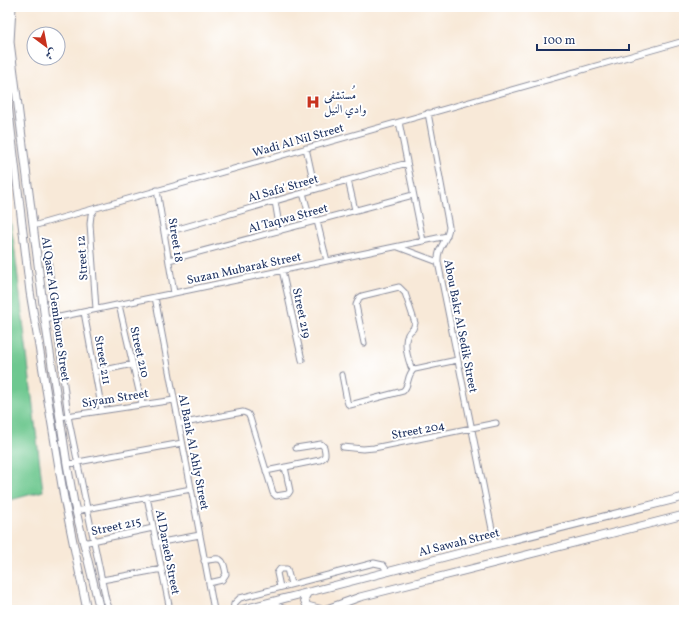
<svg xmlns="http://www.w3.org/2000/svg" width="691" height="617" viewBox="0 0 691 617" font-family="Vollkorn,Amiri,serif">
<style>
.green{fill:#6ec890;stroke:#447c77}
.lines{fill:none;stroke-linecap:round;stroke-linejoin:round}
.minor-casing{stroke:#8a8c9b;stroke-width:7}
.secondary-casing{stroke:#8a8c9b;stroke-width:9}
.minor{stroke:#fff;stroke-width:5}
.secondary{stroke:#fff;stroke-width:7}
.labels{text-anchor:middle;stroke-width:4;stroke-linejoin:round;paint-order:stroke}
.poi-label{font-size:12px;fill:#1b2f5e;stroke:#fff;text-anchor:start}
.street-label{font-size:12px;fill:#1b2f5e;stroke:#fff}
</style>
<rect width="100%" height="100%" fill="#fff"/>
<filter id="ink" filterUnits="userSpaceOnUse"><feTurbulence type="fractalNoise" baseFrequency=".025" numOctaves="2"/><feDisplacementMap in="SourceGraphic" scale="8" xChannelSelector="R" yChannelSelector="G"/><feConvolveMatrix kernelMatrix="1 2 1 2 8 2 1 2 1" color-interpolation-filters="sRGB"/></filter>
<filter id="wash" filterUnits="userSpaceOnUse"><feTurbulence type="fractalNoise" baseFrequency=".012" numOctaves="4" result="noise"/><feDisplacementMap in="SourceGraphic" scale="16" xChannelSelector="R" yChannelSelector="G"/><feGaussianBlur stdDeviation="0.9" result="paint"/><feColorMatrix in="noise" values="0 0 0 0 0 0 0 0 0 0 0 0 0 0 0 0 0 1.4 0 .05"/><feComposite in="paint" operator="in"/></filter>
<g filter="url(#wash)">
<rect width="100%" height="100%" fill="#f8e9d8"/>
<!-- green -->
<path class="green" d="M7 197 15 252 43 491 7 501Z"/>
</g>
<g filter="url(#ink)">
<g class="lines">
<!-- minor casing -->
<g class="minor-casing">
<path id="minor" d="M428 113 449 227C448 241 437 246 438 262L495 544
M399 122 423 241
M306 148 315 189
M348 180 355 210
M157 190 174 293
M303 193 311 222
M275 201 280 231
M96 208 91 215 90 224 96 309
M317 221 327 261
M33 226 684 41
M164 233 407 163
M46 243 68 416 106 600 110 610
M398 247 438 262
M169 260 413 195
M282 270 302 360
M155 297 214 610
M119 305 142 404
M84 312 102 411
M45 320 447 236
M364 343 356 305 359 298 362 296 399 287 405 293 415 323 413 329C401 336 407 356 411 367L415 369 457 360
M95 372 133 364
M342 375 347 401 348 404 350 405 403 391C410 385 406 376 414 369
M60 417 174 400
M179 424 243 412 248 414 250 418 273 493 276 496 288 494 290 491 285 467
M343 447 363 449 374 448 496 423
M67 464 182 443
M266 471 320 460C327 457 325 452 324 447L321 444 296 448
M147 497 170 610
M76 511 191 489
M83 543 153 528
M156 543 200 535
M204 561C221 557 223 557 226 574L222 580 209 583
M102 580 162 569
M280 587 277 573 280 569H287L291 584
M233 610 234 604 240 598 374 563 383 565 388 572"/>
</g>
<!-- secondary casing -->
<g class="secondary-casing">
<path id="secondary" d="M12 7 10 42 45 320 67 464 74 503 100 610
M7 96 30 292 64 498 87 610
M308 592 304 599 307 606 323 610
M269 603 285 610
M240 610 495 544 684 497
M324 610 360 597 684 515"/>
</g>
<!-- minor -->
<use href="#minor" class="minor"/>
<!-- secondary -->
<use href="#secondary" class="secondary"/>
</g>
</g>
<!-- icons -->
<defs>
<g id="hospital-bare" transform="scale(1.08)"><path d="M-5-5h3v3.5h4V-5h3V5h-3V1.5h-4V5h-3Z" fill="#c8321e" stroke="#fff" stroke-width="2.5" paint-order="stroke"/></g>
</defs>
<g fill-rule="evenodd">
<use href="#hospital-bare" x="313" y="102"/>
</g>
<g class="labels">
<!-- poi labels -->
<g class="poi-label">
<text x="324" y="99">مُستشفى<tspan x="324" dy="14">وادي النيل</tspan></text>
</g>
<!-- street labels -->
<g class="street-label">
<text transform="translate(298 140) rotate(-16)" y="4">Wadi Al Nil Street</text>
<text transform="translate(283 188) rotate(-16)" y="4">Al Safa' Street</text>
<text transform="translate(288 218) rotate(-15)" y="4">Al Taqwa Street</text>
<text transform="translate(176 240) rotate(81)" y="4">Street 18</text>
<text transform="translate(82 258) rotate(-94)" y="4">Street 12</text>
<text transform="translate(244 268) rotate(-12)" y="4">Suzan Mubarak Street</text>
<text transform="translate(56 309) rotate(82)" y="4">Al Qasr Al Gemhoure Street</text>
<text transform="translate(302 313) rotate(78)" y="4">Street 219</text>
<text transform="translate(461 326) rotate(79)" y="4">Abou Bakr Al Sedik Street</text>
<text transform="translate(140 352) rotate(77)" y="4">Street 210</text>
<text transform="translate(103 360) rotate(80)" y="4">Street 211</text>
<text transform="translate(115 398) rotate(-9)" y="4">Siyam Street</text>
<text transform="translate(418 430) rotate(-11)" y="4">Street 204</text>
<text transform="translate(194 452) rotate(79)" y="4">Al Bank Al Ahly Street</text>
<text transform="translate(116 526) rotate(-12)" y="4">Street 215</text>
<text transform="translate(459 542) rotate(-14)" y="4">Al Sawah Street</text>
<text transform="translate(168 552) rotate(79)" y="4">Al Daraeb Street</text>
</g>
</g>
<!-- margin -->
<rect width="691" height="617" fill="none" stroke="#fff" stroke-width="24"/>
<!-- north arrow -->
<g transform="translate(46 46) rotate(148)"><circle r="19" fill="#ffffff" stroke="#a4acbf"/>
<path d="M0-3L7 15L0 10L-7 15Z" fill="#c8321e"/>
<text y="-6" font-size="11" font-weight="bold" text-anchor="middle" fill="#1b2f5e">ش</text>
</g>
<!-- scale -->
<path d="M537 44v6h92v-6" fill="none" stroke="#1b2f5e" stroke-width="2"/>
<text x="543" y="44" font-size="12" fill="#1b2f5e" stroke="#ffffff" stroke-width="3" paint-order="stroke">100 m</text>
</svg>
